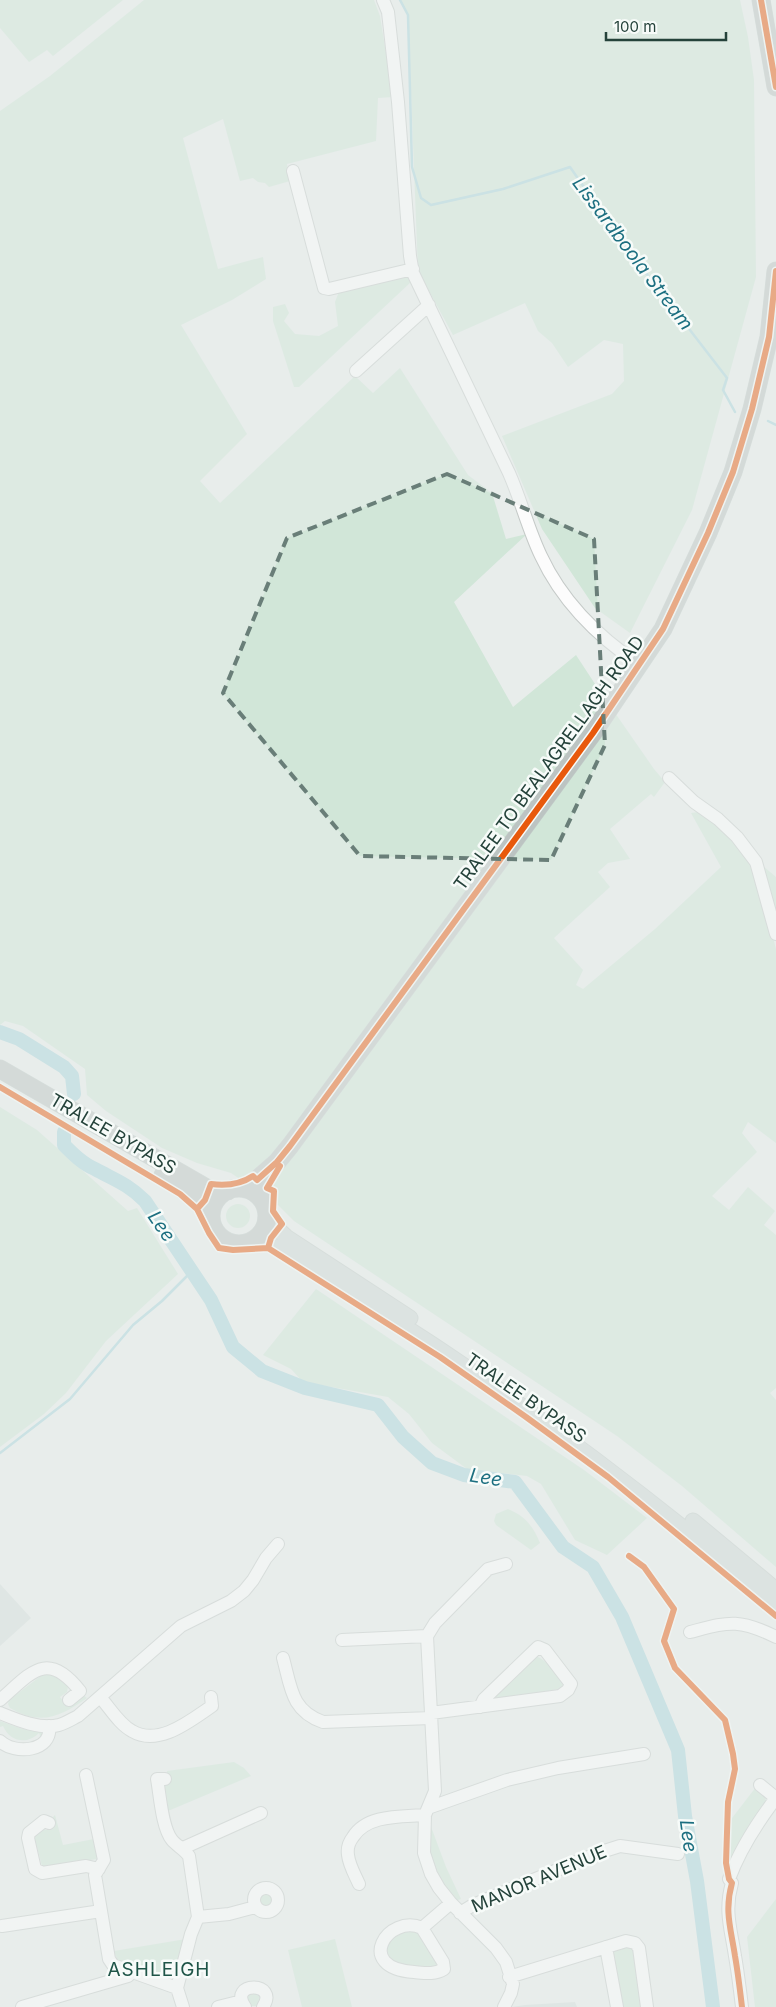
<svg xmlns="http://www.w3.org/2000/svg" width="776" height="2007" viewBox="0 0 776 2007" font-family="Inter,sans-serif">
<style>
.built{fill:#d6dedb}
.green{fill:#d1e6d8}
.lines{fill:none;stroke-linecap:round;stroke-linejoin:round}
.stream{stroke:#a9d4db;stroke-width:2.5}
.river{stroke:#a9d4db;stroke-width:14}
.minor-casing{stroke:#c5cac8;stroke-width:14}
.major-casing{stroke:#c3ccc9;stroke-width:17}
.highway-casing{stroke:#c3ccc9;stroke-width:19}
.minor{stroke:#fcfcfc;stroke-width:12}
.major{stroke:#cfd7d5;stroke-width:15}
.highway{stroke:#bcc4c2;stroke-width:18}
.cycleway-casing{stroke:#f7fbf9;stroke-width:9}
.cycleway{stroke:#e8590c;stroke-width:6}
.marked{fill:none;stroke:#697e78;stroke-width:4;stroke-dasharray:10 6;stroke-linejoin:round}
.labels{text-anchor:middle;stroke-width:5;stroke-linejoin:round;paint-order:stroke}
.street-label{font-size:18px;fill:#24423a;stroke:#f7fbf9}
.water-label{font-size:19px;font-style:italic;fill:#1c6f80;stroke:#f7fbf9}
.neighbourhood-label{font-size:19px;letter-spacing:1px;fill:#1f5548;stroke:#f7fbf9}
</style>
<rect width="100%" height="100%" fill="#e8edeb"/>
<!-- built -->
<path class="built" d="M0 1584 31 1618 0 1646Z
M575 2002 577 2007H512L525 2005Z"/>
<!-- green -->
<path class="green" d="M0 0H123L53 56 47 50 29 62 0 28Z
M144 0H374L380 16 393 97 378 98 376 141 287 164 290 181 269 187 265 183 258 182 253 178 240 181 223 119 183 138 218 269 263 257 266 279 232 300 181 325 247 434 200 481 220 503 355 376 373 393 400 368 468 475 492 493 506 539 527 534 454 602 513 707 576 655 597 687 654 769 665 782 654 797 651 794 610 829 630 859 608 863 598 872 610 887 554 938 583 970 576 985 583 989 655 929 721 867 691 813 698 812 705 815 739 845 754 866 776 949V1143L748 1122 742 1133 757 1152 712 1196 729 1210 748 1187 775 1211 764 1225 776 1235V1388L770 1393 776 1400V1567L682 1486 617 1436 294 1221 278 1205 231 1173 197 1163 162 1148 106 1111 87 1095 85 1069 23 1026 5 1021 0 1025V111L50 76Z
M400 0H740L748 37 754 80 756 277 692 510 630 633 595 608 542 529 502 436 612 394 624 381 623 344 604 340 568 367 552 343 538 331 525 303 453 335 418 271 408 15Z
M408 276 411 282 299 387H294L273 321V307L285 304 289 313 284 321 295 334 319 336 338 326 335 302 340 289Z
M763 866 776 877V914Z
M0 1107 37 1130 128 1211 137 1208 178 1274 106 1341 66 1393 44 1414 0 1447Z
M226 1216a12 12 0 1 1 24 0a12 12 0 1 1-24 0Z
M316 1289 584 1470 647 1518 607 1555 575 1540 541 1484 527 1476 467 1469 432 1443 409 1414 388 1397 303 1382 291 1369 263 1355Z
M508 1509C525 1516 533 1526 540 1543L531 1550 496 1525 494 1521 496 1514Z
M533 1656C546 1657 556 1674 564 1684L563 1688 491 1702 493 1694Z
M46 1672 52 1673 68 1686 67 1692 60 1697 68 1707 83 1695 87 1698C60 1717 41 1726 10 1708L8 1704 9 1700Z
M0 1721 23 1729 44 1732 41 1738 39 1733C27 1745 10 1742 3 1726L0 1727Z
M234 1762 244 1768 251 1776 168 1811 163 1783 168 1781 167 1771Z
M756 1787 765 1796 766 1802 729 1867V1822Z
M55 1815 63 1845 94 1839 97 1859 45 1867 42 1866 34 1836 41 1829 47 1830 53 1829 56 1824 53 1817Z
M430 1824 446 1867 461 1899 455 1901C437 1884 423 1849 430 1824Z
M258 1900a8 8 0 1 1 16 0a8 8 0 1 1-16 0Z
M776 1899V2007H755L747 1937Z
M405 1930 418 1933 437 1962 435 1968 396 1967 384 1952 387 1939Z
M186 1939 175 1976 171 1978 123 1965 118 1962 114 1951Z
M335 1939 352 2007H302L288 1950Z
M634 1946 644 2007H621L613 1953 616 1949Z
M249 1992 261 1994 258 2006H249L246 1997Z"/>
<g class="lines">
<!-- stream -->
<path class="stream" d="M400 0 408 15 412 167 421 198 431 205 503 189 570 167 622 242 727 378 723 390 735 412
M768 421 776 425
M0 1453 70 1399 133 1325 162 1301 192 1271"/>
<!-- river -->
<path class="river" d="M0 1032 19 1039 64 1067 72 1076 74 1094
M64 1132V1145C73 1154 83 1164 95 1169 115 1180 128 1184 145 1201L211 1300 233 1347 262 1371 305 1388 378 1405 403 1437 432 1463 464 1475 515 1482 563 1547 593 1567 622 1617 678 1750 685 1816 697 1881 713 2007"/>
<!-- minor casing -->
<g class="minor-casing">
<path id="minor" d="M383 0 388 12 398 102 410 256 413 273 509 473C521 500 528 529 541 556 562 601 598 637 640 665
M293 171 324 288 329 289 413 269
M356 371 429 305
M669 778 694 802 718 819 737 837 756 862 776 934
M690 1632C729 1622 738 1618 776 1637
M342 1640 427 1636
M283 1658C291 1687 291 1711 323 1722L431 1718
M100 1697C110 1708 119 1724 132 1731 159 1747 191 1720 212 1706L211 1697
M0 1700C31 1673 47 1649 80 1691L69 1700
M0 1713C17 1720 41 1730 59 1725 66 1723 72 1719 78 1716L181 1626 231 1601 244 1591 253 1580 266 1558 278 1544
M431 1713 560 1696 568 1690 571 1684 545 1650 538 1647 484 1699 480 1707
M0 1741C14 1755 53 1752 49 1726
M86 1775 104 1860 95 1875 109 1959 113 1965 177 1988 183 2007
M165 1779H157C160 1795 162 1828 172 1840 177 1846 184 1849 189 1856L198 1917 191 1934 177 1988
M760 1785 776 1798
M428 1808 507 1780 558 1768 644 1754
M49 1823 44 1821 29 1833 28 1838 35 1869 42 1873 86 1866 99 1869
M183 1848 261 1813
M359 1884C355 1875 349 1865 348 1855 347 1848 349 1842 353 1837 367 1814 402 1817 425 1815
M254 1900a12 12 0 1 1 24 0a12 12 0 1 1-24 0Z
M460 1913 473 1905 598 1853 620 1846 678 1854
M198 1917 229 1914 255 1907
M2 1926 101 1911
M422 1928 443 1962 444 1969C434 1975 425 1973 414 1972 353 1968 388 1913 422 1928L451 1903
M606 1947 617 2007
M509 1977 626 1941 635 1943 639 1948 647 2007
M22 2007 128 1976 132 1972
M218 2007 242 2001
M245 2007C227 1981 280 1981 263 2007
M504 2007 511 1993 513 1984 506 1962 496 1948 451 1903 439 1888 431 1874 424 1853 425 1815 435 1791 427 1636 435 1623 488 1569 506 1564
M742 2007C740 1990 738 1973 735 1956 731 1929 724 1911 732 1883L729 1879C740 1849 757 1823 776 1798"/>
</g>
<!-- major casing -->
<g class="major-casing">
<path id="major" d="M266 1218 286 1237 410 1318
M248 1242 269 1244 289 1254C340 1286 392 1318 442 1351 559 1429 669 1514 776 1604
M693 1521 776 1590"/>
</g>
<!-- highway casing -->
<g class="highway-casing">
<path id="highway" d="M761 0 776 87
M0 1069 210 1190 228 1191
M163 1175 193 1197 211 1217
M211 1216a28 28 0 1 1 56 0a28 28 0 1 1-56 0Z
M246 1189 277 1162 290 1146 593 733 663 629 708 533 733 472 752 409 769 337 776 271"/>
</g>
<!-- minor -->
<use href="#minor" class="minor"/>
<!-- major -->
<use href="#major" class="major"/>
<!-- highway -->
<use href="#highway" class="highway"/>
<!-- cycleway casing -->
<g class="cycleway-casing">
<path id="cycleway" d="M761 0 776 87
M0 1087 180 1194 197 1209 209 1233 219 1248 233 1250 268 1248 440 1357 526 1417 608 1477 776 1616
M197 1209 205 1200 211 1184C226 1186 241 1184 253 1176L257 1180 277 1162 290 1146 593 733 663 629 708 533 733 472 752 409 769 337 776 271
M268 1248 271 1238 282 1224 273 1211 274 1191 267 1188 280 1166
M629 1556 644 1567 674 1609 664 1641 675 1668 725 1720 733 1754 735 1769 728 1802 726 1863 729 1879 732 1883C724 1911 731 1929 735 1956 738 1973 740 1990 742 2007"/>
</g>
<!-- cycleway -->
<use href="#cycleway" class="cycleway"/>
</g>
<!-- marked area -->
<path d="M0 0H776V2007H0ZM447 474 594 539 605 745 551 860 360 856 223 693 287 538Z" fill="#e8edeb" fill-opacity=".55" fill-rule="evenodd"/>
<path class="marked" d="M447 474 594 539 605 745 551 860 360 856 223 693 287 538Z"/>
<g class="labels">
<!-- street labels -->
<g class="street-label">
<text transform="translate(549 763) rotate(-54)" y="6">TRALEE TO BEALAGRELLAGH ROAD</text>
<text transform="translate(113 1134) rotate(30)" y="6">TRALEE BYPASS</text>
<text transform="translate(526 1398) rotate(35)" y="6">TRALEE BYPASS</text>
<text transform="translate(539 1879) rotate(-23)" y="6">MANOR AVENUE</text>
</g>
<!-- water labels -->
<g class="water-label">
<text transform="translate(633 253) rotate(53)" y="7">Lissardboola Stream</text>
<text transform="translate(162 1226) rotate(56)" y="7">Lee</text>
<text transform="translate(486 1477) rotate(9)" y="7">Lee</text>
<text transform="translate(689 1836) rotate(82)" y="7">Lee</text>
</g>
<!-- neighbourhood labels -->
<g class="neighbourhood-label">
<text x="159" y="1976">ASHLEIGH</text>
</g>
</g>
<!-- scale -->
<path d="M606 32v8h120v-8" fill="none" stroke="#24423a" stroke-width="2.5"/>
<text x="614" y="32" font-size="15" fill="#24423a" stroke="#f7fbf9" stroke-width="4" paint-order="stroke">100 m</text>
</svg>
